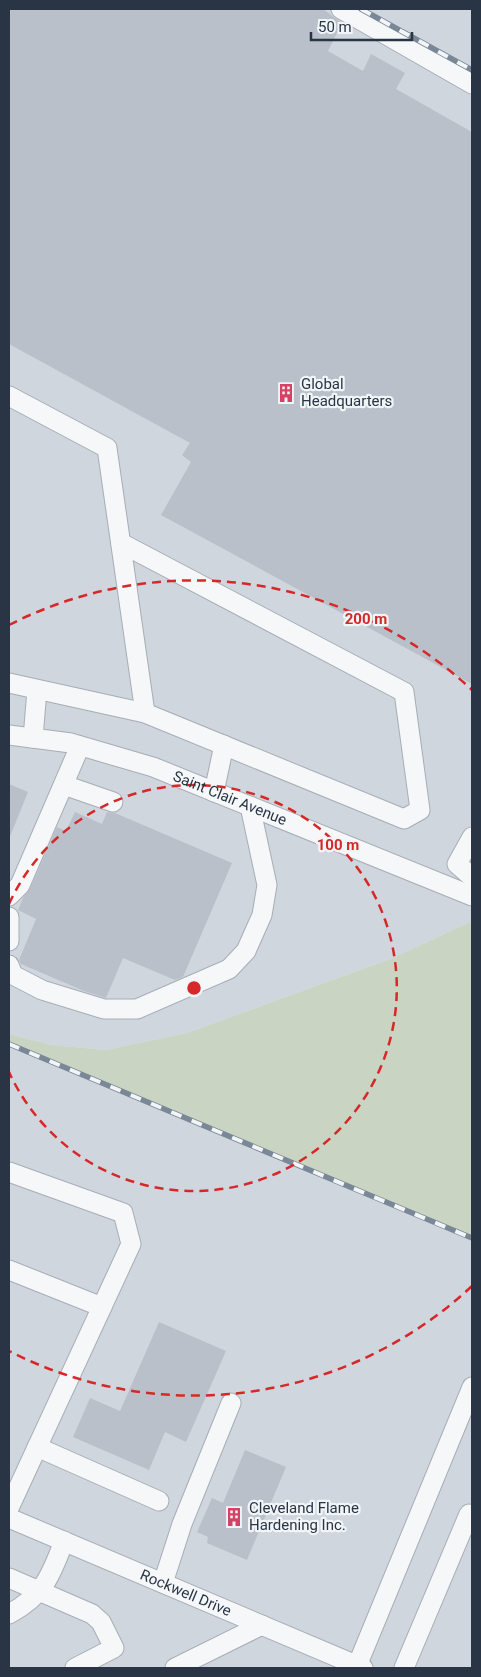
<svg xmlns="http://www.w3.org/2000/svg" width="481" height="1677" viewBox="0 0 481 1677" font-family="Roboto,sans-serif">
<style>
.built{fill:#d0d6dd}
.green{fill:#c9d5c2}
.building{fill:#b9c0c9}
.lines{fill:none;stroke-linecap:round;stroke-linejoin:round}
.minor-casing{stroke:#a7adb6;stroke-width:21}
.minor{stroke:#f5f7f9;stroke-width:19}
.rail-casing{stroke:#7a8796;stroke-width:5.5}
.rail{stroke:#f2f5f8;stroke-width:4;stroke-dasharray:11;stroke-linecap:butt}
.ring{fill:none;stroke:#d62828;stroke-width:2.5;stroke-dasharray:9 6}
.labels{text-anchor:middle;stroke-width:4.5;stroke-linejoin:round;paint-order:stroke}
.poi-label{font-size:15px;fill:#293544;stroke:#f2f5f8;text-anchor:start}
.street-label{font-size:15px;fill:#293544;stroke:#f2f5f8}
.centre{fill:#d62828;stroke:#f2f5f8;stroke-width:2.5}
.ring-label{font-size:15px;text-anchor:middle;font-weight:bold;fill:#d62828;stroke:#f2f5f8;stroke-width:4.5;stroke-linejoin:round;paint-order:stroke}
</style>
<rect width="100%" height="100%" fill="#e2e6eb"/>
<!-- built -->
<path class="built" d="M9 9H472V921L393 958 187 1033 106 1050 52 1045 9 1034Z
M9 1044 472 1238V1668H363L9 1518Z
M9 1522 350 1668H9Z"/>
<!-- green -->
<path class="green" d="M472 921V1238L9 1044V1034L52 1045 106 1050 187 1033 393 958Z"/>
<!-- building -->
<path class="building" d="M9 9H323L342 23 328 51 363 71 371 54 405 73 396 89 472 132V684L161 515 191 462 182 455 190 443 9 344Z
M9 784 28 792 9 839Z
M75 812 102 824 107 812 115 813 232 863 183 977 175 980 123 958 106 998 84 991 21 964 19 960 36 919 18 910 23 898 30 889 57 827 66 831Z
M159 1322 226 1351 186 1442 165 1432 149 1470 73 1437 90 1398 120 1411Z
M245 1450 286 1467 247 1560 207 1543 208 1537 197 1532 212 1498 223 1503Z"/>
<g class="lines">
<!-- minor casing -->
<g class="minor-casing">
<g id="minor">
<path d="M341 9 472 84"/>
<path d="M9 396 107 448 145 713"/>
<path d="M9 683 145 713 404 819 420 810 404 692 121 543"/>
<path id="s1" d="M9 735 71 743 153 767 472 896"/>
<path d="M33 738 37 690"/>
<path d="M64 785 113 802"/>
<path d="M214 792 224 745"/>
<path d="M472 837 457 864 472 877"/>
<path d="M9 896 20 885 80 746"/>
<path d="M9 917V941"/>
<path d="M9 965 13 975 42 990 104 1009H137L229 969 246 951 262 915 267 885 250 806"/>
<path d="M9 1172 123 1213 131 1244 9 1508"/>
<path d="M9 1270 102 1307"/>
<path d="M37 1447 159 1501"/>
<path id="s2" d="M9 1518 363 1668"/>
<path d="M9 1578 92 1614 101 1622 114 1648 75 1668"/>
<path d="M163 1583 182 1524 231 1403"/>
<path d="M9 1614C43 1596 51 1576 64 1541"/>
<path d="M357 1666 472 1387"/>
<path d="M175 1668 262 1625"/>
<path d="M404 1668 469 1514"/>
</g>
</g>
<!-- minor -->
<use href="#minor" class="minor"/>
<!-- rail casing -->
<g class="rail-casing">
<path id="rail" d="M361 9 472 70
M9 1044 472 1238"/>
</g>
<!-- rail -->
<use href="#rail" class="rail"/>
</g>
<!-- distance rings -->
<g class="ring">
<path d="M9 904A203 203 0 1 1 9 1072"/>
<path d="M472 1286A407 407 0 0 1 9 1351M9 625A407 407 0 0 1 472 690"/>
</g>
<!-- icons -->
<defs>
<g id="building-bare" transform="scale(1.5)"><path d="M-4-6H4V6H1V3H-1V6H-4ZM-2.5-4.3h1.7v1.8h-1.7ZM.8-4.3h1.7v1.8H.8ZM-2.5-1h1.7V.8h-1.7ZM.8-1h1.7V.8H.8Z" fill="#d64165" stroke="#f2f5f8" stroke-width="2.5" paint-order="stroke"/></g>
</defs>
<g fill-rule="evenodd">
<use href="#building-bare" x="286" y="393"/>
<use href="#building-bare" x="234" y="1517"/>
</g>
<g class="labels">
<!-- poi labels -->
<g class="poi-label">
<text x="301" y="389">Global<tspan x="301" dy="17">Headquarters</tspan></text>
<text x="249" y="1513">Cleveland Flame<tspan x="249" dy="17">Hardening Inc.</tspan></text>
</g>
<!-- street labels -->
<g class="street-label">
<text dy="5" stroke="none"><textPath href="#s1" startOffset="231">Saint Clair Avenue</textPath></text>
<text dy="5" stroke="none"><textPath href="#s2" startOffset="192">Rockwell Drive</textPath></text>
</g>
</g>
<circle cx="194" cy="988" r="8" class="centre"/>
<g class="ring-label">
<text x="366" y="624">200 m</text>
<text x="338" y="850">100 m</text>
</g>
<!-- border -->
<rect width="481" height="1677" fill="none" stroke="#293544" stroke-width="20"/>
<!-- scale -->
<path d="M311 32v8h101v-8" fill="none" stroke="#293544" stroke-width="2.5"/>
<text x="318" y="32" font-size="15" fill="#293544" stroke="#f2f5f8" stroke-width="4" paint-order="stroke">50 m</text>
</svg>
